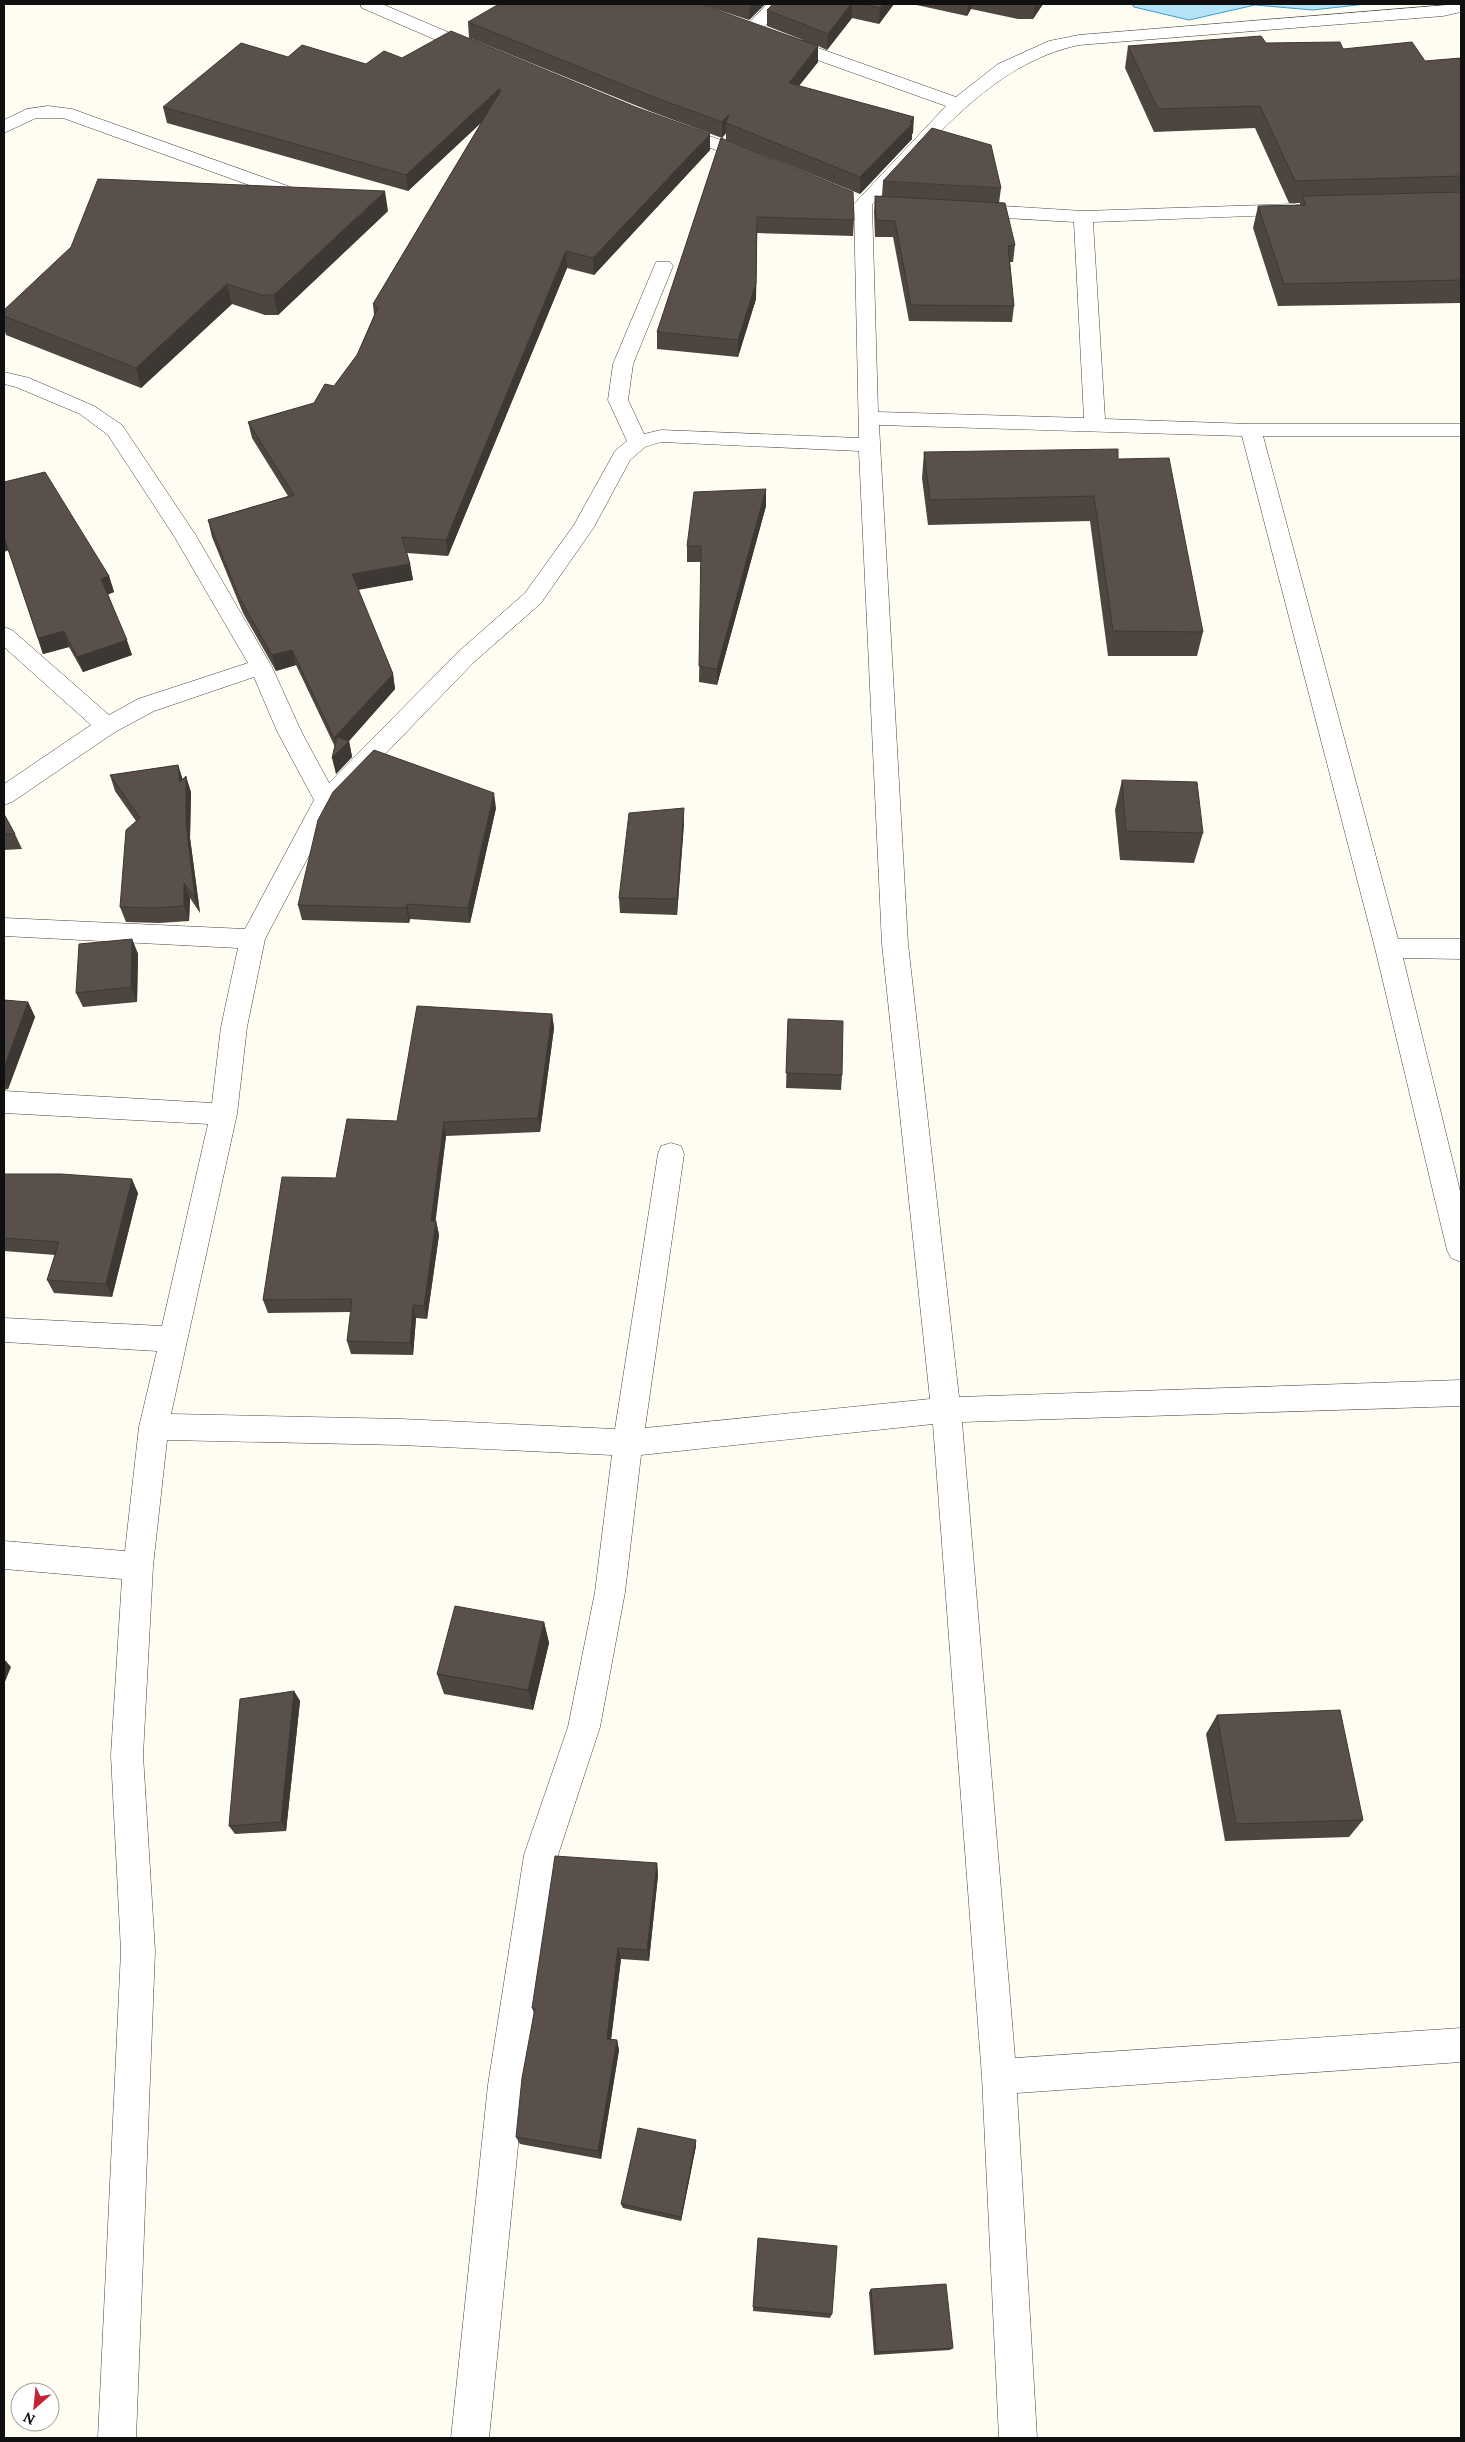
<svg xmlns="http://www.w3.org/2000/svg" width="1465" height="2442" viewBox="0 0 1465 2442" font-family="Lora,serif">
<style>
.water{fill:#b5e3f8;stroke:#3b9ed0}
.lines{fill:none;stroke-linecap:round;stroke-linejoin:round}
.minor-casing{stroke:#434343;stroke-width:1}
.minor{fill:#fff;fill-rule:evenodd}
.wall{fill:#4d4540}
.shaded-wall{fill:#3e3834}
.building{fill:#59504b;stroke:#3e3834}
</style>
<rect width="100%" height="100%" fill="#fffcf2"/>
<!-- water -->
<path class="water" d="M1132 4H1366L1313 10 1255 5 1189 20 1134 7Z"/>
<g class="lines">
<!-- minor casing -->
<g class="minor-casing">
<path id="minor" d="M360 4H382L483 47 486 51 483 55H471L362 8Z
M767 4H784L759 33H747L744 29 747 25Z
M1461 4V12L1443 16 1079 45C990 64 932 142 872 205L878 412 1084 418 1074 222 971 216 964 214 962 210 964 206 971 204 1083 211 1295 204 1302 206 1304 210 1302 214 1093 222 1105 419 1251 424H1461V436H1263L1398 939H1461V959L1403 958 1461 1195V1262L1451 1258 1447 1250 1375 948 1242 436 879 425 908 944 959 1397 1461 1380V1406L962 1422 1015 2058 1461 2028V2062L1017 2093 1037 2438H999L982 2077 933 1424 641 1455 625 1592 600 1727 558 1855 524 2085 489 2438H451L488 2085 524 1855 568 1727 595 1592 612 1455 401 1445 167 1440 153 1566 143 1755 155 1951 136 2438H98L121 1951 111 1755 122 1579 4 1569V1541L125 1551 139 1427 157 1351 4 1342V1318L162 1326 208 1124 4 1113V1091L212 1103 221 1027 238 948 4 936V918L245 929 314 800 277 731 254 677 154 711 115 732 12 802 4 805V784L91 725 4 647V627L12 630 109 715 138 699 248 663 174 536 108 435 80 414 16 387 4 384V372L29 378 94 406 122 425 195 534 272 667 301 731 329 783 457 653 525 593 574 525 615 451 627 441 608 400 613 364 656 262H670L673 266 633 364 628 400 644 434 661 430 859 438 854 204 946 106 778 46 775 42 778 38H790L956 97 998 64 1049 41 1079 35ZM661 442 859 451 882 944 930 1399 645 1428 684 1154 681 1146 671 1143 661 1146 658 1154 615 1429 401 1419 171 1414 237 1114 247 1027 265 939 335 806 473 663 541 603 594 527 630 460 645 447Z
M48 106 72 109 299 190 301 194 299 198H285L63 118H36L4 133V120L6 119 27 109Z
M675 124 761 154 764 158 761 162H749L669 133 666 129 669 125Z"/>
</g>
<!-- minor -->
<use href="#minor" class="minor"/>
</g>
<!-- wall -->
<path class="wall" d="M700 4H765L749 20Z
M773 4H894L879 24 852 18 827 50 818 46V62L799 86 913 133 912 134V139L860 194 726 140V133L722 138 652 112 469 38 468 22 803 40 767 26V10Z
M912 4H1043L1033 19H1018L971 9 967 16Z
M1266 43 1343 49 1425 61 1461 58V303L1278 306 1253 228 1258 206 1300 205V203H1289L1255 128 1154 132 1125 68 1128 46Z
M288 57 366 64 402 58 710 150 594 275 567 268 448 556 407 553 410 564 413 580 358 590 393 674 395 689 349 741 352 757 336 774 335 747 296 665 276 671 243 613 212 537 208 520 288 496 252 438 248 422 314 403 334 386 357 355 374 315 373 304 481 123 408 191 167 123 163 107Z
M721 138 854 220 853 236 757 233 756 299 738 357 657 349V332Z
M883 181 1001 188 999 203 1015 245 1013 262H1010L1014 306 1012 322 909 321 893 237H875L874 212 875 196H882Z
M388 211 278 315H265L232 304 141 388 6 335 4 328V310Z
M924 452 1118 459 1203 632 1197 656H1108L1090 521 928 525 922 478Z
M4 482 109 576 114 592 108 594 132 655 83 672 69 647 43 654 8 550Z
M766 489V506L717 685 699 682 701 562H687V546Z
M178 765 183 780 191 792 190 838 200 913 190 898 189 921 159 923 126 922 120 907 136 821 115 791 110 775Z
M1122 780 1203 833 1194 863 1120 860 1115 810Z
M496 808 470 923 410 919 409 923 302 920 298 905Z
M4 814 15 834 22 849 4 850Z
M684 823 677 915 620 913 619 898Z
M132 939 138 954 137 1002 83 1007 76 993Z
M4 1000 28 1002 35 1017 8 1089 4 1090Z
M552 1014 554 1028 540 1132 446 1136 435 1221H436L439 1235 427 1319 416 1318 413 1355 351 1354 347 1341 351 1312 268 1313 263 1300 336 1178 397 1121Z
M788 1019 842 1075 841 1090 786 1088Z
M4 1174 138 1193 112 1297 54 1293 47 1280 55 1255 4 1251Z
M544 1622 549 1643 533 1710 444 1694 437 1674Z
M294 1691 300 1701 286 1831 235 1834 229 1826Z
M1217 1715 1363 1820 1349 1837 1225 1841 1206 1734Z
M657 1863 658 1875 649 1961 621 1959 611 2039 617 2040 619 2050 601 2159 520 2144 516 2137 534 2013 532 2008Z
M696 2146 681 2221 623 2208 621 2204Z
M758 2238 832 2314 830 2318 753 2311Z
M871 2289 953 2348 950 2350 874 2355 869 2292Z"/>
<!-- shaded-wall -->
<path class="shaded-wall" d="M750 4H765L749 20Z
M851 4H852V18L827 50 828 34Z
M883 4H894L879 24 880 8Z
M968 4H972L971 9 967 16Z
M1035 4H1043L1033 19Z
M818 46V62L788 99 789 83Z
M499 89 500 105 408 191 406 175Z
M729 114 726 123V133L722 138V122Z
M914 117 913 133 912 134V139L860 194V177Z
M710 134V150L594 275 593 258Z
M385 191 388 211 278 315 274 295Z
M757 217 756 299 738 357V340Z
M566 251 567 268 448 556 446 540Z
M227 284 232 304 141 388 136 368Z
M766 489V506L717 685V669Z
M4 537 9 550 4 552Z
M410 564 413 580 355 590 352 574Z
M109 576 114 592 107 595 101 579Z
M64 631 69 647 43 654 38 638Z
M127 640 132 655 83 672 77 657Z
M292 650 296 665 276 671 272 655Z
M393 674 395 689 349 741 352 757 336 774 332 758 338 752 334 738Z
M178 765 183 781 180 782Z
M186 776 191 792 190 838 200 913 195 898 186 823Z
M494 793 496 808 470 923 468 908Z
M684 808V823L677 915V899Z
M184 883 190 898 189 921 184 906Z
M407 904 410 919 409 923 406 908Z
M132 939 138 954 137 1002 131 987Z
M28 1002 35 1017 8 1089 4 1080V1068Z
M552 1014 554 1028 540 1132 538 1118Z
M444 1122 446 1136 434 1234 431 1221Z
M132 1179 138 1193 112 1297 106 1284Z
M436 1221 439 1235 427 1319 424 1306Z
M413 1305 416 1318 413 1355 410 1343Z
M544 1622 549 1643 533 1710 528 1690Z
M4 1659 11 1667 4 1684Z
M294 1691 300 1701 286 1831 281 1822Z
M657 1863 658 1875 649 1961 647 1950Z
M618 1948 621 1959 610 2048 607 2039Z
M617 2040 619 2050 601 2159 598 2151Z
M696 2140V2146L681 2221V2217Z"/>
<!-- building -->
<path class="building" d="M499 4H700L818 46 789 83 914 117 910 122 913 123 860 177 726 123 729 114 722 122 651 96 468 22Z
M773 4H851L828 34 767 10Z
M859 4H883L880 8Z
M451 31 638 108 710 134 593 258 566 251 446 540 402 537 410 564 352 574 393 674 334 738 292 650 272 655 239 597 208 520 294 495 248 422 314 403 325 384 334 386 357 355 378 308 373 304 501 90 499 89 406 175 163 107 241 43 288 57 302 45 366 64 384 51 402 58Z
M1261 36 1266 43 1340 42 1343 49 1412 42 1425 61 1461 58V176L1295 181 1260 106 1158 109 1128 46Z
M932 128 991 145 1001 188 883 181Z
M721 138 853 192 854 220 757 217 756 283 738 340 657 332Z
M98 179 385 191 274 295H261L227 284 136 368 4 316V310L71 247Z
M1461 192V280L1284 284 1258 206 1306 205 1302 196Z
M875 196 1005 203 1015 245 1008 246 1014 306 911 305 895 221 876 220Z
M1118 449V459L1169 458 1203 632 1113 631 1094 496 930 500 924 452Z
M45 472 109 576 101 579 127 640 77 657 64 631 38 638 4 537V482Z
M766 489 717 669 699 666 701 546H687L694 492Z
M337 737 349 741 332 758Z
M374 750 494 793 468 908 407 904 406 908 298 905 318 820 333 792Z
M178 765 180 782 186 776V823L195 898 184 883V906L154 908 120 907 126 830 140 818 110 775Z
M1122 780 1197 782 1203 833 1126 831Z
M684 808 677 899 619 898 629 813Z
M4 814 15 834H4Z
M132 939 131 987 76 993 79 944Z
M4 1000 28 1002 4 1068Z
M417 1006 552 1014 538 1118 444 1122 431 1221H436L424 1306 413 1305 410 1343 347 1341 352 1299 263 1300 282 1177 336 1178 347 1119 397 1121Z
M788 1019 843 1021 842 1075 786 1073Z
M4 1174H61L132 1179 106 1284 47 1280 59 1242 4 1238Z
M455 1606 544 1622 528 1690 437 1674Z
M294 1691 281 1822 229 1826 240 1699Z
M1340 1710 1363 1820 1236 1824 1217 1715Z
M555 1856 657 1863 647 1950 618 1948 607 2039 617 2040 598 2151 516 2137 522 2078 535 2008H532Z
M638 2128 696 2140 681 2217 621 2204Z
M758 2238 837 2246 832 2314 753 2307Z
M946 2284 953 2348 876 2352 871 2289Z"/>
<!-- border -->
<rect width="1465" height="2442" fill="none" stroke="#101010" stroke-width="10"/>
<!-- north arrow -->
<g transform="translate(35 2407) rotate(207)"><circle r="24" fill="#ffffff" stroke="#9f9f9f"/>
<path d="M0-4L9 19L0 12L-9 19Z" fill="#c42336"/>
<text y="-8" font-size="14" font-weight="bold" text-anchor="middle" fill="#101010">N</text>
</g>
</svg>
